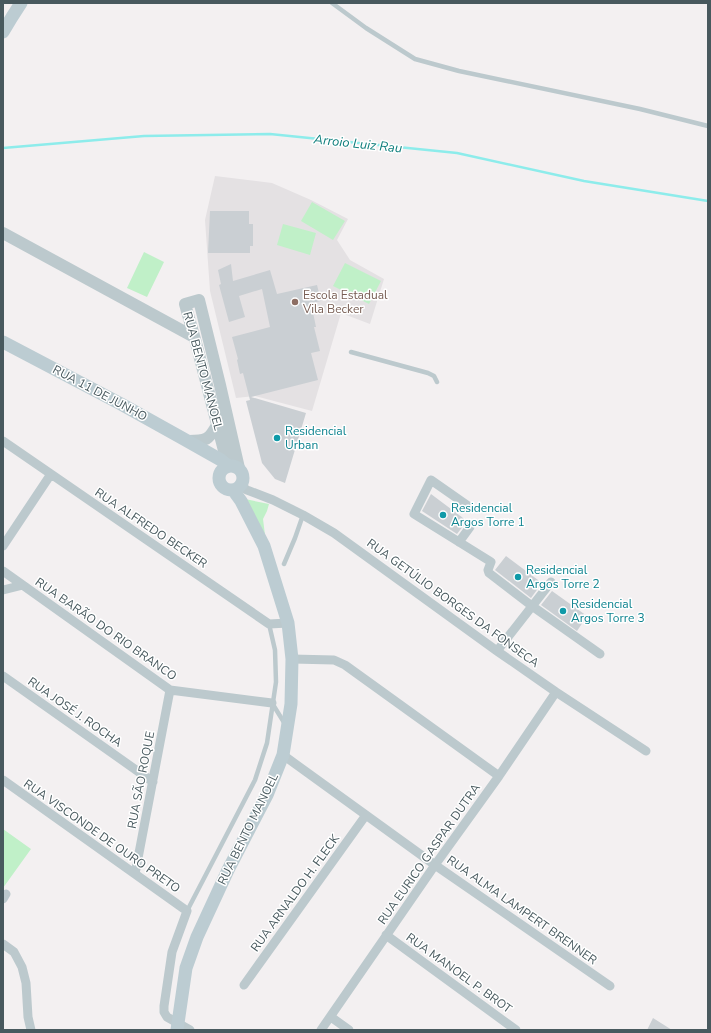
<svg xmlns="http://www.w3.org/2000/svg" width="711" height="1033" viewBox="0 0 711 1033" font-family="'Nunito Sans',sans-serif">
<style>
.education{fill:#e4e1e3}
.green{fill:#c0f0c8}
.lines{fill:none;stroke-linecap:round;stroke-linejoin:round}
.stream{stroke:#8deceb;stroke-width:2.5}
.building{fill:#cacfd3}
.service{stroke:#bcc9cd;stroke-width:4.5}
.minor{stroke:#bcc9cd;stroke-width:9}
.tertiary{stroke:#bcc9cd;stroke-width:12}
.secondary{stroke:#bcccd2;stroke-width:13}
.education-dot{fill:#8d6e63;stroke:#fff;stroke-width:1.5}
.culture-dot{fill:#0f9aa8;stroke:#fff;stroke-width:1.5}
.labels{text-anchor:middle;stroke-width:3;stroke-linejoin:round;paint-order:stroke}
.education-label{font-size:12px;fill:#785e54;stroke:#fff;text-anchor:start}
.street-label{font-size:12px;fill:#48595e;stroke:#fff}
.culture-label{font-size:12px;fill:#0d838f;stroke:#fff;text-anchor:start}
.water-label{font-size:13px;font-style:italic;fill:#0e7e7c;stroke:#fff}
</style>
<rect width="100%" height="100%" fill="#f3f0f1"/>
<!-- education -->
<path class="education" d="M215 176 272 183 311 200 348 219 337 240 350 260 384 279 370 324 341 313 312 411 255 396 236 398 210 291 205 220Z"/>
<!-- green -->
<path class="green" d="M312 202 345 221 333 240 301 221Z
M283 224 316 233 310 255 277 245Z
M144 252 164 262 147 297 127 288Z
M345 263 381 281 369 304 333 286Z
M245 499 269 504 267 511 263 519 265 535Z
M3 829 31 849 3 888Z"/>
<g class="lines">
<!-- stream -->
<path class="stream" d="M3 148 144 136 270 134 457 153 584 181 708 201"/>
</g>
<!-- building -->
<path class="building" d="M210 211H249V224H253V246H250V253H208Z
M231 264 233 281 270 270 277 294 317 285 321 301 311 303 316 327H314L320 351 311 353 318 380 251 397 306 413 285 483 275 479 262 463 246 401 250 400 243 373 240 374 237 360 238 359 232 337 270 327 262 289 239 296 245 317 229 322 219 285 221 284 218 270Z
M431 494 467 521 457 534 422 511Z
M506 556 542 583 531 598 495 570Z
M552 591 587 616 577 631 541 605Z
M653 1018 672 1030H647Z"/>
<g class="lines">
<!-- service -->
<path class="service" d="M332 3 366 28 415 59 459 71 640 109 708 126
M351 352 428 373 434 376 437 382
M284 564 295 538 303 515
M272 703 285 724
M187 911 255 780 267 743 276 682 275 650 269 624"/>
<!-- minor -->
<path class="minor" d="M3 441 269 624 288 623
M240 486 247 490 273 500 303 515 334 533 497 651 556 692 646 751
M471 508 431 480 414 514 488 560 491 562 488 570 489 573 532 606 600 654
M459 542 470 527
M3 546 51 474
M3 571 170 690 272 703
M3 590 23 585
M497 651 551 582
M292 659 334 660 345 665 499 776
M3 676 153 782
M283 755 435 865 610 986
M3 780 187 911 172 952 164 1006V1012L167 1017 190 1030
M135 874 170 690
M3 899 6 894
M386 935 516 1030
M3 944 14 952 22 967 26 983 28 1017 31 1030
M244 985 366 815
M331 1017 349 1030
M321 1030 435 865 499 776 556 692"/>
<!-- tertiary -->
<path class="tertiary" d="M3 233 194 337
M189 441C206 441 209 440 217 425
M228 466 196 343 185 304 199 300 220 385 239 468"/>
<!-- secondary -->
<path class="secondary" d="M3 32 12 17 21 3
M3 342 121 404 182 438 221 460 228 466
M219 478a12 12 0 1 1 24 0a12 12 0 1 1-24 0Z
M177 1030 186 968 197 937 228 870 267 795 283 755 291 704 292 659 288 623 264 546 241 501 233 490"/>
</g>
<!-- markers -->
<circle class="education-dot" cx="295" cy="302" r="4"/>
<g class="culture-dot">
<circle cx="277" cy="438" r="4"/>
<circle cx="443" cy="515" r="4"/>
<circle cx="518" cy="577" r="4"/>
<circle cx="563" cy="611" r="4"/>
</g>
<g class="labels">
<!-- education labels -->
<g class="education-label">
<text x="303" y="299">Escola Estadual<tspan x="303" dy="14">Vila Becker</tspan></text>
</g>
<!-- street labels -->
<g class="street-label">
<text transform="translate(203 371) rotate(75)" y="4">RUA BENTO MANOEL</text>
<text transform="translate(100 393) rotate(28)" y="4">RUA 11 DE JUNHO</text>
<text transform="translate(151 528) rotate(34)" y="4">RUA ALFREDO BECKER</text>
<text transform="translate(453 603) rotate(36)" y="4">RUA GETÚLIO BORGES DA FONSECA</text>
<text transform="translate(106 629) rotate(35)" y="4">RUA BARÃO DO RIO BRANCO</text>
<text transform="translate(75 712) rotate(35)" y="4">RUA JOSÉ J. ROCHA</text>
<text transform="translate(141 780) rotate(-79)" y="4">RUA SÃO ROQUE</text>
<text transform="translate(248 829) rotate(-64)" y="4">RUA BENTO MANOEL</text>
<text transform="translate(102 836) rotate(35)" y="4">RUA VISCONDE DE OURO PRETO</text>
<text transform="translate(429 854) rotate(-55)" y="4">RUA EURICO GASPAR DUTRA</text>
<text transform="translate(295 893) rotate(-54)" y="4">RUA ARNALDO H. FLECK</text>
<text transform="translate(522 910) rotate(35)" y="4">RUA ALMA LAMPERT BRENNER</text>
<text transform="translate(459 973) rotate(36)" y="4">RUA MANOEL P. BROT</text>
</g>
<!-- culture labels -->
<g class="culture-label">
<text x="285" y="435">Residencial<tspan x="285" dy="14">Urban</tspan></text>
<text x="451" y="512">Residencial<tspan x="451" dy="14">Argos Torre 1</tspan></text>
<text x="526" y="574">Residencial<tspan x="526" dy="14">Argos Torre 2</tspan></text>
<text x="571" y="608">Residencial<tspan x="571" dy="14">Argos Torre 3</tspan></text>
</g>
<!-- water labels -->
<g class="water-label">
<text transform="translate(358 143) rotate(6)" y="5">Arroio Luiz Rau</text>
</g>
</g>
<!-- border -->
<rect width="711" height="1033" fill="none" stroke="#48595e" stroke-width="8"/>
</svg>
